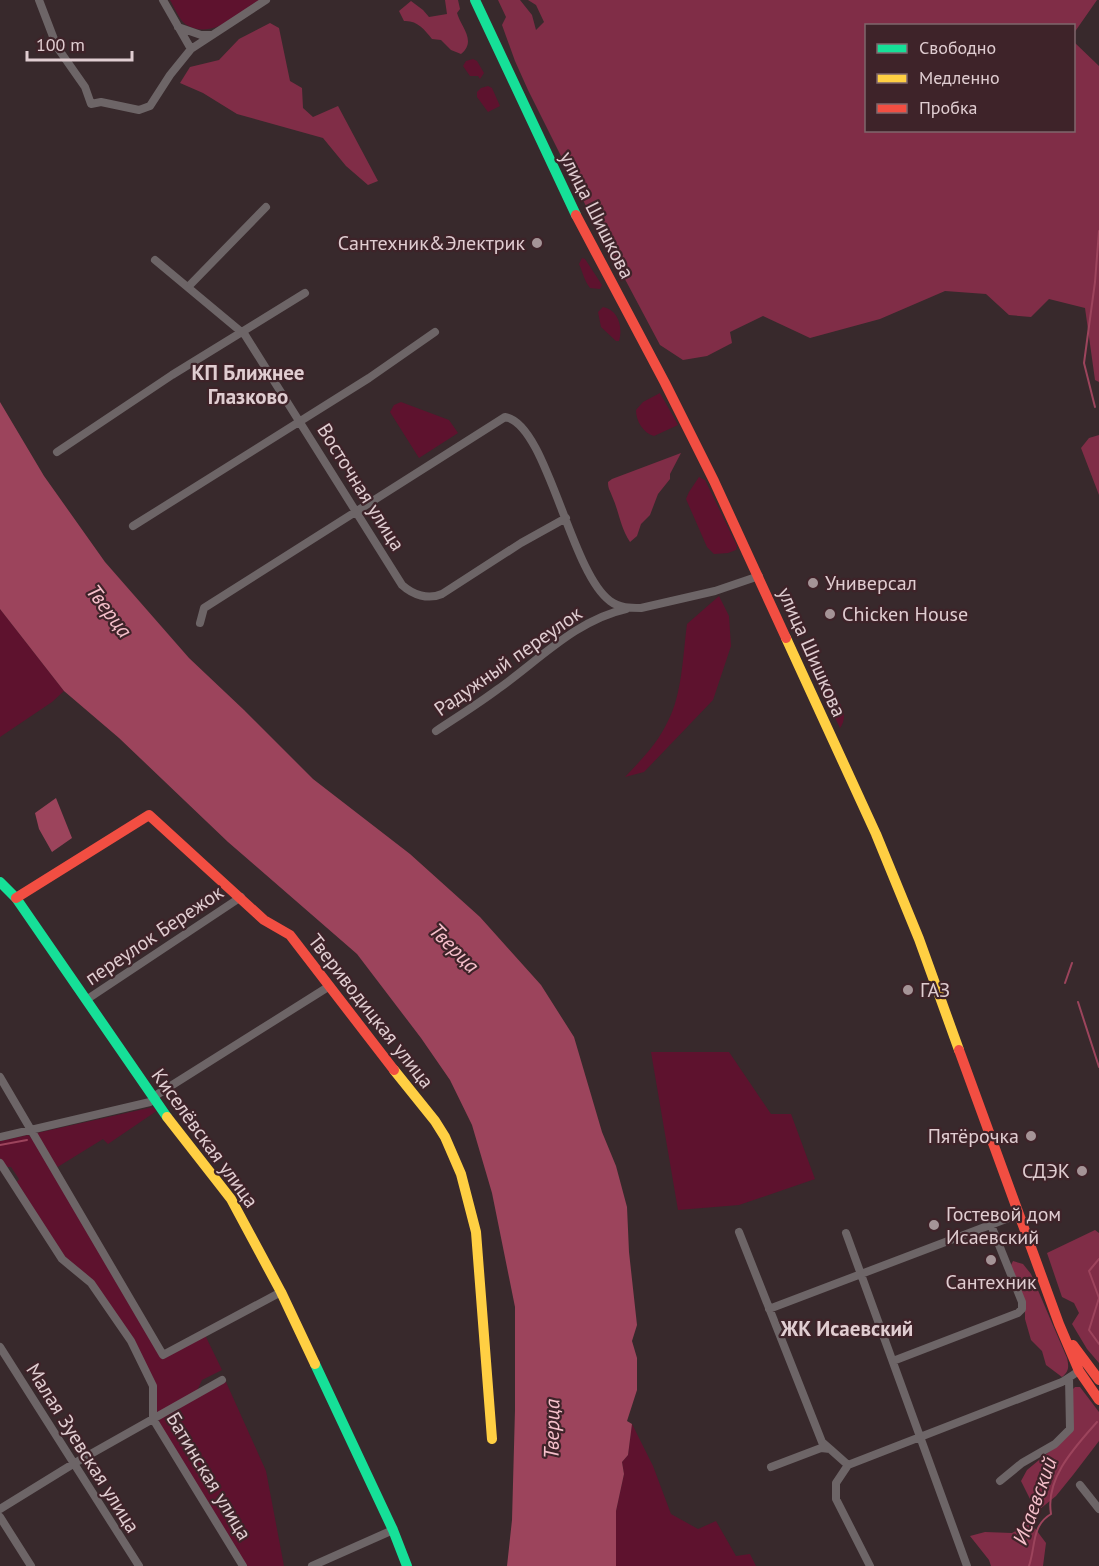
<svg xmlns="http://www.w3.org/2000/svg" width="1099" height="1566" viewBox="0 0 1099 1566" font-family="'PT Sans',sans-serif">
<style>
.green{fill:#5e122e}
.forest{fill:#802d47}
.water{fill:#9c445c}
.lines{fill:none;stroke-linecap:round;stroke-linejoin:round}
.stream{stroke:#9c445c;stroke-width:2}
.street{stroke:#6d6567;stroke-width:8}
.fast{stroke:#16e098;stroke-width:10}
.slow{stroke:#ffcf43;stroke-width:10}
.jam{stroke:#f24e42;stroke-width:10}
.poi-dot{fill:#a59497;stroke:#3e2329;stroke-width:2}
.labels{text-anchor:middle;stroke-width:4.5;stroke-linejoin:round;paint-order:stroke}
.street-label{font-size:20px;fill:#e0cdd1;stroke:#3e2329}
.poi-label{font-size:20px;fill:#e0cdd1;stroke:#3e2329;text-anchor:start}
.neighbourhood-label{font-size:21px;font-weight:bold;fill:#e0cdd1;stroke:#3e2329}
.water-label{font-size:21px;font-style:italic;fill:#f6c0cb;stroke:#3e2329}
</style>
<rect width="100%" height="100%" fill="#38292c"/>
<!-- green -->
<path class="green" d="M170 0H260C238 14 211 41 185 24 179 19 174 7 170 0Z
M473 59 477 61 484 73 480 79 478 76H470L463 66 466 61Z
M488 86 492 88 500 106 488 112 477 97V92L481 88Z
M582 258 585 259 602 285 600 289 590 288C584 280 583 273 579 264Z
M603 307C619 310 623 328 619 341H616L601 327 598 312Z
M660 393 678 425 654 436C643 433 636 421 636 410L643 402Z
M401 402 449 420 458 433 419 458 390 412 394 405Z
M699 477 705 480 737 546 736 550 728 553 714 554 707 547 686 499 689 492Z
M719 596 729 616 731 646 713 700 644 772 625 777C642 759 658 743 668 721 682 695 683 654 687 624Z
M0 609 64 691 52 702 0 737Z
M825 686 832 688C838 701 850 715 840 728L822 691Z
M651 1052H729L771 1114H791L815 1179 739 1205 678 1210Z
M153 1107 158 1110 108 1144 103 1139 56 1168 37 1133Z
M28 1135 33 1139 162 1357 202 1335 206 1337 222 1370 202 1380 197 1391 156 1414 155 1385 93 1282 63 1256 17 1182 19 1179 11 1167H7L0 1158V1141Z
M226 1382 266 1471 284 1566H245L160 1425 159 1418 204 1392Z
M632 1424 653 1466 671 1514 698 1529 716 1521 736 1556 750 1554 756 1566H616V1511L624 1474 622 1462 628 1455Z"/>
<!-- forest -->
<path class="forest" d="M445 0H458L460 9 457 13C461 27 477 41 461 54L451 50 441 40 432 39C425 30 417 20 404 21L399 11 411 1 423 10 429 17 447 14Z
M498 0H520L532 15 536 30 544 22 536 5 528 0H1097L1074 33V26H866V130H1074V42L1099 66V382L1095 380 1085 308 1049 299 1031 317 1009 315 986 294 945 291 880 319 810 338 763 316 730 332 732 343 707 356 683 360 660 345 585 204 528 90 515 61 502 25 506 17Z
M270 23 279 28 290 81 302 88 303 108 313 117 338 106 378 181 368 185 346 166 323 138 237 114 203 93 180 83 190 67 219 60 239 39Z
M1099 435V495L1081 448 1089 438Z
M681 453 670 474V479L658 494 650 515 641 524 637 536 630 542C620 527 619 511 612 496 610 490 608 489 608 482L612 479Z
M1095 1230 1099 1233V1363L1087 1349 1072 1324 1079 1313 1074 1303 1062 1297 1047 1253Z
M1013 1261 1023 1264 1031 1274 1067 1358C1069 1367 1069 1371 1062 1377L1046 1365 1042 1351 1031 1340 1025 1319V1310L1010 1267Z
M1075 1387H1080L1099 1412V1441L1073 1475 1056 1496 1040 1509 1034 1507 1021 1481 1027 1470 1062 1441 1071 1430V1391Z
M1031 1523 1046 1543 1043 1566H991L989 1560 970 1536 985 1532 1012 1533Z"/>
<!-- water -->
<path class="water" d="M0 402 44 476 105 562 189 658 244 710 313 779 410 854 480 917 541 985 574 1037 602 1132 616 1166 627 1207 629 1252 637 1325 632 1341 637 1358V1390L627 1421 632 1424 628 1455 622 1462 624 1474 616 1511V1566H507L512 1520 515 1410V1307L492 1193 472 1125 450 1080 421 1038 357 954 228 842 119 738 64 691 0 609Z
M56 798 72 838 52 852 39 829 35 813Z"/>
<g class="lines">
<!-- stream -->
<path class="stream" d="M1095 407 1084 363 1095 282 1099 231
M1065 983 1072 963
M1078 1002 1099 1067
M0 1145 27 1140
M1099 1259 1089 1271 1099 1298 1089 1330 1099 1344
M1029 1566C1036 1546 1031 1526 1051 1514 1045 1478 1075 1447 1097 1422"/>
<!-- street -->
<path class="street" d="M39 0 57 47 85 87 91 104 101 102 139 110 150 106 170 75 191 49 266 0
M163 0 191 49
M178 27 201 35H211
M155 260 245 335 402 585C413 595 428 600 442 594L521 543 566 518
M188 287 266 207
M57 452 172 375 305 293
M133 526 369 378 435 332
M200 623 204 608 505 417C547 423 570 572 610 601 619 608 631 608 641 608L715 591 759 576
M436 731C457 717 478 704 498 689 538 661 576 620 626 609
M86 1000 241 897
M0 1077 163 1355 281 1292
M0 1137 150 1102 158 1094 328 987
M0 1163 62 1259 91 1283 131 1341 153 1386V1419L243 1566
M739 1232 822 1442 830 1449
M846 1233 967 1566
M769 1309 1019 1214
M0 1347 139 1566
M893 1361 1018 1313 1022 1309V1302L991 1225
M848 1465 836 1483V1499L870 1566
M771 1467 821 1448 830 1449 848 1465 1062 1382 1079 1371
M1000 1481 1022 1463 1055 1444 1070 1429 1069 1378
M1080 1485 1099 1509
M0 1509 73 1464 222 1380
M0 1517 31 1566
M312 1566 393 1530"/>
<!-- fast -->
<path class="fast" d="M475 0 576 215
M0 882 16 898 167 1117
M315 1364 393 1530 407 1566"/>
<!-- slow -->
<path class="slow" d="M786 638 876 834 919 939 959 1050
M394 1070 435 1121 445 1137 461 1174 476 1232 492 1439
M167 1117 231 1199 281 1292 315 1364"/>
<!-- jam -->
<path class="jam" d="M576 215 665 383 714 481 786 638
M16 898 149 815 264 920 290 935 394 1070
M959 1050 1059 1324 1079 1371 1099 1400
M1073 1345 1099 1380"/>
</g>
<!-- markers -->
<g class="poi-dot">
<circle cx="537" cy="243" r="6"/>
<circle cx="813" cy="583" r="6"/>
<circle cx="830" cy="614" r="6"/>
<circle cx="908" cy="990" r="6"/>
<circle cx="1031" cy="1136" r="6"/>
<circle cx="1082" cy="1171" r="6"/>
<circle cx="934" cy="1225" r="6"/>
<circle cx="991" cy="1260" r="6"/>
</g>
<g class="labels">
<!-- street labels -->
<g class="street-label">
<text transform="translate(597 215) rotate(63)" y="7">улица Шишкова</text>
<text transform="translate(361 487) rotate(58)" y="7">Восточная улица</text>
<text transform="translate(812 652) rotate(66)" y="7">улица Шишкова</text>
<text transform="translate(508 661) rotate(-35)" y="7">Радужный переулок</text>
<text transform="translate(154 935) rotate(-34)" y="7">переулок Бережок</text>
<text transform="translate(371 1011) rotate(52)" y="7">Твериводицкая улица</text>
<text transform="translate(205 1138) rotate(54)" y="7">Киселёвская улица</text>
<text transform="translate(83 1448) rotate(58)" y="7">Малая Зуевская улица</text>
<text transform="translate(209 1476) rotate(59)" y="7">Батинская улица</text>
</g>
<!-- poi labels -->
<g class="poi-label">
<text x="525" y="250" text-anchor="end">Сантехник&amp;Электрик</text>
<text x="825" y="590">Универсал</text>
<text x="842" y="621">Chicken House</text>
<text x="920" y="997">ГАЗ</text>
<text x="1019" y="1143" text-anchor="end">Пятёрочка</text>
<text x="1070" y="1178" text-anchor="end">СДЭК</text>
<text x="946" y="1221">Гостевой дом<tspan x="946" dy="23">Исаевский</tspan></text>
<text x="991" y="1289" text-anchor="middle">Сантехник</text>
</g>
<!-- neighbourhood labels -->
<g class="neighbourhood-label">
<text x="248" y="380">КП Ближнее<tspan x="248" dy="24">Глазково</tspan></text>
<text x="847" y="1336">ЖК Исаевский</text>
</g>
<!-- water labels -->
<g class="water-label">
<text transform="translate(109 611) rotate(53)" y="7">Тверца</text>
<text transform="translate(454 948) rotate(45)" y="7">Тверца</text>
<text transform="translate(552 1429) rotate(-89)" y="7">Тверца</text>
<text transform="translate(1035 1501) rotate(-70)" y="7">Исаевский</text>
</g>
</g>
<!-- legend -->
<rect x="865" y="24" width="210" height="108" fill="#3e2329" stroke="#7f676c" stroke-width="1.5"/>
<rect x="877" y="44" width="30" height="9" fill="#16e098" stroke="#7f676c" stroke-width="1.5"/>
<text x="919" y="54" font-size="18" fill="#e0cdd1">Свободно</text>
<rect x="877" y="74" width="30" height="9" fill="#ffcf43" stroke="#7f676c" stroke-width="1.5"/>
<text x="919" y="84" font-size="18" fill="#e0cdd1">Медленно</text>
<rect x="877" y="104" width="30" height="9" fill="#f24e42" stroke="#7f676c" stroke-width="1.5"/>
<text x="919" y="114" font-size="18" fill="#e0cdd1">Пробка</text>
<!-- scale -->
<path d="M27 51v9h105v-9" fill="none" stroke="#e0cdd1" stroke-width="3"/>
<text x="36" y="51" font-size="18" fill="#e0cdd1" stroke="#3e2329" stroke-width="4.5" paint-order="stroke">100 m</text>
</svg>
